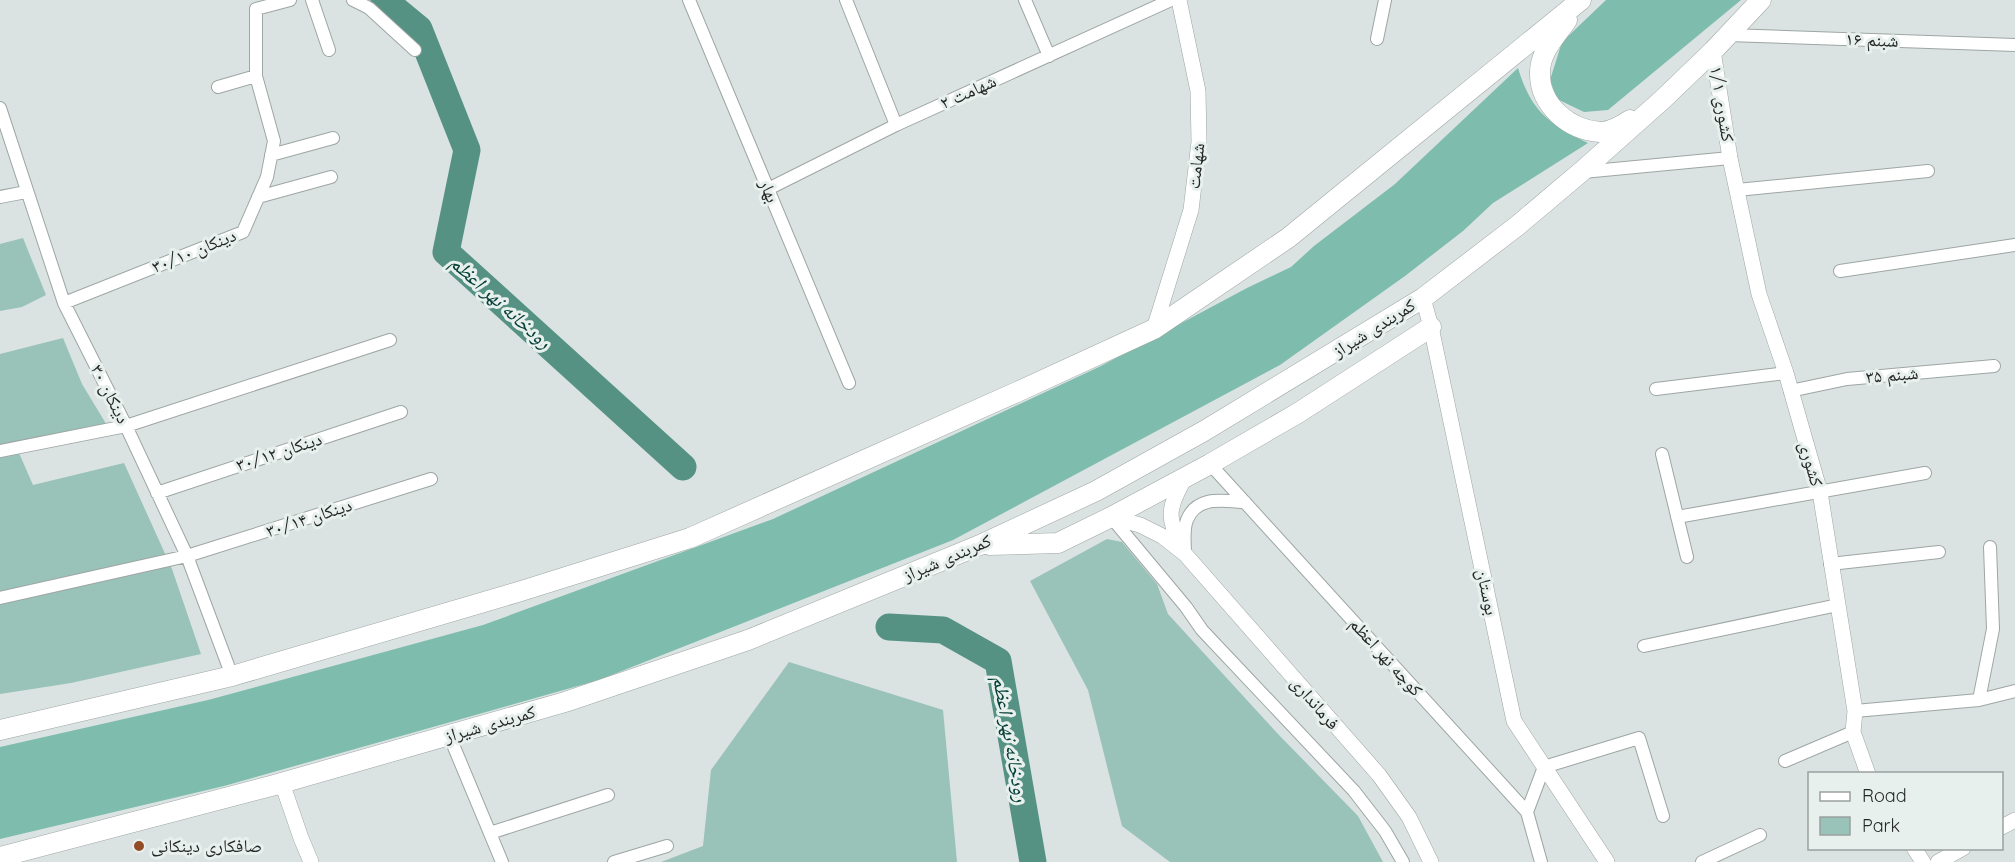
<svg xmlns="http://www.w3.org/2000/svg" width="2015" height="862" viewBox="0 0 2015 862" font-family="Quicksand,'Noto Naskh Arabic',sans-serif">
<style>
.green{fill:#99c2b8}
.forest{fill:#7ebcae}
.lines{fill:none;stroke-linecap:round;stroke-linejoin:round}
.river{stroke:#559284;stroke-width:27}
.minor-casing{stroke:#9ea6a4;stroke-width:14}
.tertiary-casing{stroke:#9ea6a4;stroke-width:16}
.trunk-casing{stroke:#9ea6a4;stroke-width:21}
.minor{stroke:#fff;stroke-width:12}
.tertiary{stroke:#fff;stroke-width:15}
.trunk{stroke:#fff;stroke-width:20}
.poi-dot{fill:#934c26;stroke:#e8f0ee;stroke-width:2}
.labels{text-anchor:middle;stroke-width:6;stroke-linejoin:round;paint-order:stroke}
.street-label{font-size:18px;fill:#242726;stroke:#e8f0ee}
.poi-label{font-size:18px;fill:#242726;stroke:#e8f0ee;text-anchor:start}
.water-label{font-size:20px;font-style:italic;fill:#064037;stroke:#e8f0ee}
</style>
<rect width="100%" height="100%" fill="#dae3e1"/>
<!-- green -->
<path class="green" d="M23 238 46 295 22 307 0 311V244Z
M63 338 82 384 108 427 19 453 33 485 124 463 172 569 201 654 71 683 0 694V354Z
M1107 539 1122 542 1157 584 1168 614 1277 733 1358 816 1383 862H1170L1122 826 1088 690 1030 581Z
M789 662 943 710 957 862H661L703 846 711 770Z"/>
<!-- forest -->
<path class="forest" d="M1606 0H1741L1608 110 1584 112 1557 99 1550 80 1562 42Z
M1518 68C1531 111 1548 123 1588 143L1493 203 1463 231 1405 276 1280 365 953 540 599 680 224 786 0 839V747L208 700 483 625 773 519 1101 366 1247 288 1291 267 1314 246 1395 184Z"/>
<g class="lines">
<!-- river -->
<path class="river" d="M384 0 419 29 467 150 446 252 683 467
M889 627 943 630 998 661 1033 862"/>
<!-- minor casing -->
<g class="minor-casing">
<path id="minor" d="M312 0 329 50
M353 0 369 8 415 50
M689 0 849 383
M846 0 896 125
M1025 0 1049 56
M1728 35 2015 45
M1377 39 1385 0
M218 87 256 76
M0 108 64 303 126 426 187 556 232 676
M271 155 333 138
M1583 172 1730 158
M768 189 896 125 1171 0
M1737 190 1928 171
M0 197 26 192
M258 197 331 177
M1840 271 2015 245
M64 303 243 232 267 177 274 141 256 76V9L290 0
M1656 389 1786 373
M1790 391 1847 379 1994 366
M0 451 126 426 390 340
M1662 454 1687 557
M1210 464 1527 812
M157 493 401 412
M1111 517 1186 607 1202 630 1354 791 1385 831 1403 862
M1677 517 1925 473
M1185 553C1185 543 1183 529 1187 520 1197 495 1223 501 1245 502
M1830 564 1939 552
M0 598 187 556 431 479
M1644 646 1838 605
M1979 700 1993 629 1990 547
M1855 711 1979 700 2015 691
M449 735 502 862
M1785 761 1853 732
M490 833 608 795
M614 862 667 846
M1541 862 1527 812 1544 767 1639 738 1663 816
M1702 862 1760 835"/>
</g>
<!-- tertiary casing -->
<g class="tertiary-casing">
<path id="tertiary" d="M1713 51 1730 158 1759 294 1786 373 1820 492 1855 711 1853 732 1868 774
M1423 298 1431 327 1514 721 1607 862
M1154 329 1191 210 1199 142 1198 91 1179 0
M1111 517 1140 525 1162 536 1185 554 1379 775 1409 817 1431 862
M1182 549C1167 517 1167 509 1185 478
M282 783 301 838 311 862
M2002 827 2015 820
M1914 848 1923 862
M1938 862 1963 848"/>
</g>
<!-- trunk casing -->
<g class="trunk-casing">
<path id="trunk" d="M1567 20C1556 36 1540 52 1540 72 1539 105 1569 130 1600 132 1611 132 1621 126 1630 120
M989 545 1058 543 1111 517 1210 464 1298 413 1431 327
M0 730 232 676 518 592 690 538 1017 392 1154 329 1288 238 1581 0
M0 857 271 786 565 702 748 640 980 545 1096 491 1204 431 1423 298 1517 226 1581 172 1662 100 1713 51 1761 0"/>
</g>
<!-- minor -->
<use href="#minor" class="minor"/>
<!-- tertiary -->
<use href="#tertiary" class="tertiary"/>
<!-- trunk -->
<use href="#trunk" class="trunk"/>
</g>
<!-- markers -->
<circle class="poi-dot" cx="139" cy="846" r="6"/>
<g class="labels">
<!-- street labels -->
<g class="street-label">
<text transform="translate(1872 40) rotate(2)" y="6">۱۶ شبنم</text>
<text transform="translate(968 92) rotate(-24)" y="6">۲ شهامت</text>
<text transform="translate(1722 104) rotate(81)" y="6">۱/۱ کشوری</text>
<text transform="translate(1196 166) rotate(-84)" y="6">شهامت</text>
<text transform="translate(769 191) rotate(67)" y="6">بهار</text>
<text transform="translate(194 251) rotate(-22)" y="6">۳۰/۱۰ دینکان</text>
<text transform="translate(1374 328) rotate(-32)" y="6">کمربندی شیراز</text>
<text transform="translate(1892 375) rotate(-5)" y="6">۳۵ شبنم</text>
<text transform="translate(110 394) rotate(63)" y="6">۳۰ دینکان</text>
<text transform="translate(279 452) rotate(-18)" y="6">۳۰/۱۲ دینکان</text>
<text transform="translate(1811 464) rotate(74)" y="6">کشوری</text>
<text transform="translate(309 518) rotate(-18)" y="6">۳۰/۱۴ دینکان</text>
<text transform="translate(947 558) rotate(-23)" y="6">کمربندی شیراز</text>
<text transform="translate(1487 592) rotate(78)" y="6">بوستان</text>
<text transform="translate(1386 657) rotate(48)" y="6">کوچه نهر اعظم</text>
<text transform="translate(1315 703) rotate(49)" y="6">فرمانداری</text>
<text transform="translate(490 724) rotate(-16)" y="6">کمربندی شیراز</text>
</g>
<!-- poi labels -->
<g class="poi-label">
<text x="151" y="852">صافکاری دینکانی</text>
</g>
<!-- water labels -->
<g class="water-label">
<text transform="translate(501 302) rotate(42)" y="7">رودخانه نهر اعظم</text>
<text transform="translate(1011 739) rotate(80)" y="7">رودخانه نهر اعظم</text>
</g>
</g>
<!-- legend -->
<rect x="1808" y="772" width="195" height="78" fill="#e8f0ee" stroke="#9aa09e" stroke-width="1.5"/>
<rect x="1820" y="792" width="30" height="9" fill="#ffffff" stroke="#9aa09e" stroke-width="1.5"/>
<text x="1862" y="802" font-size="18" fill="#242726">Road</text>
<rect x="1820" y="817" width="30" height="18" fill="#99c2b8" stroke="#9aa09e" stroke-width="1.5"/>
<text x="1862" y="832" font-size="18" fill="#242726">Park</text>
</svg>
